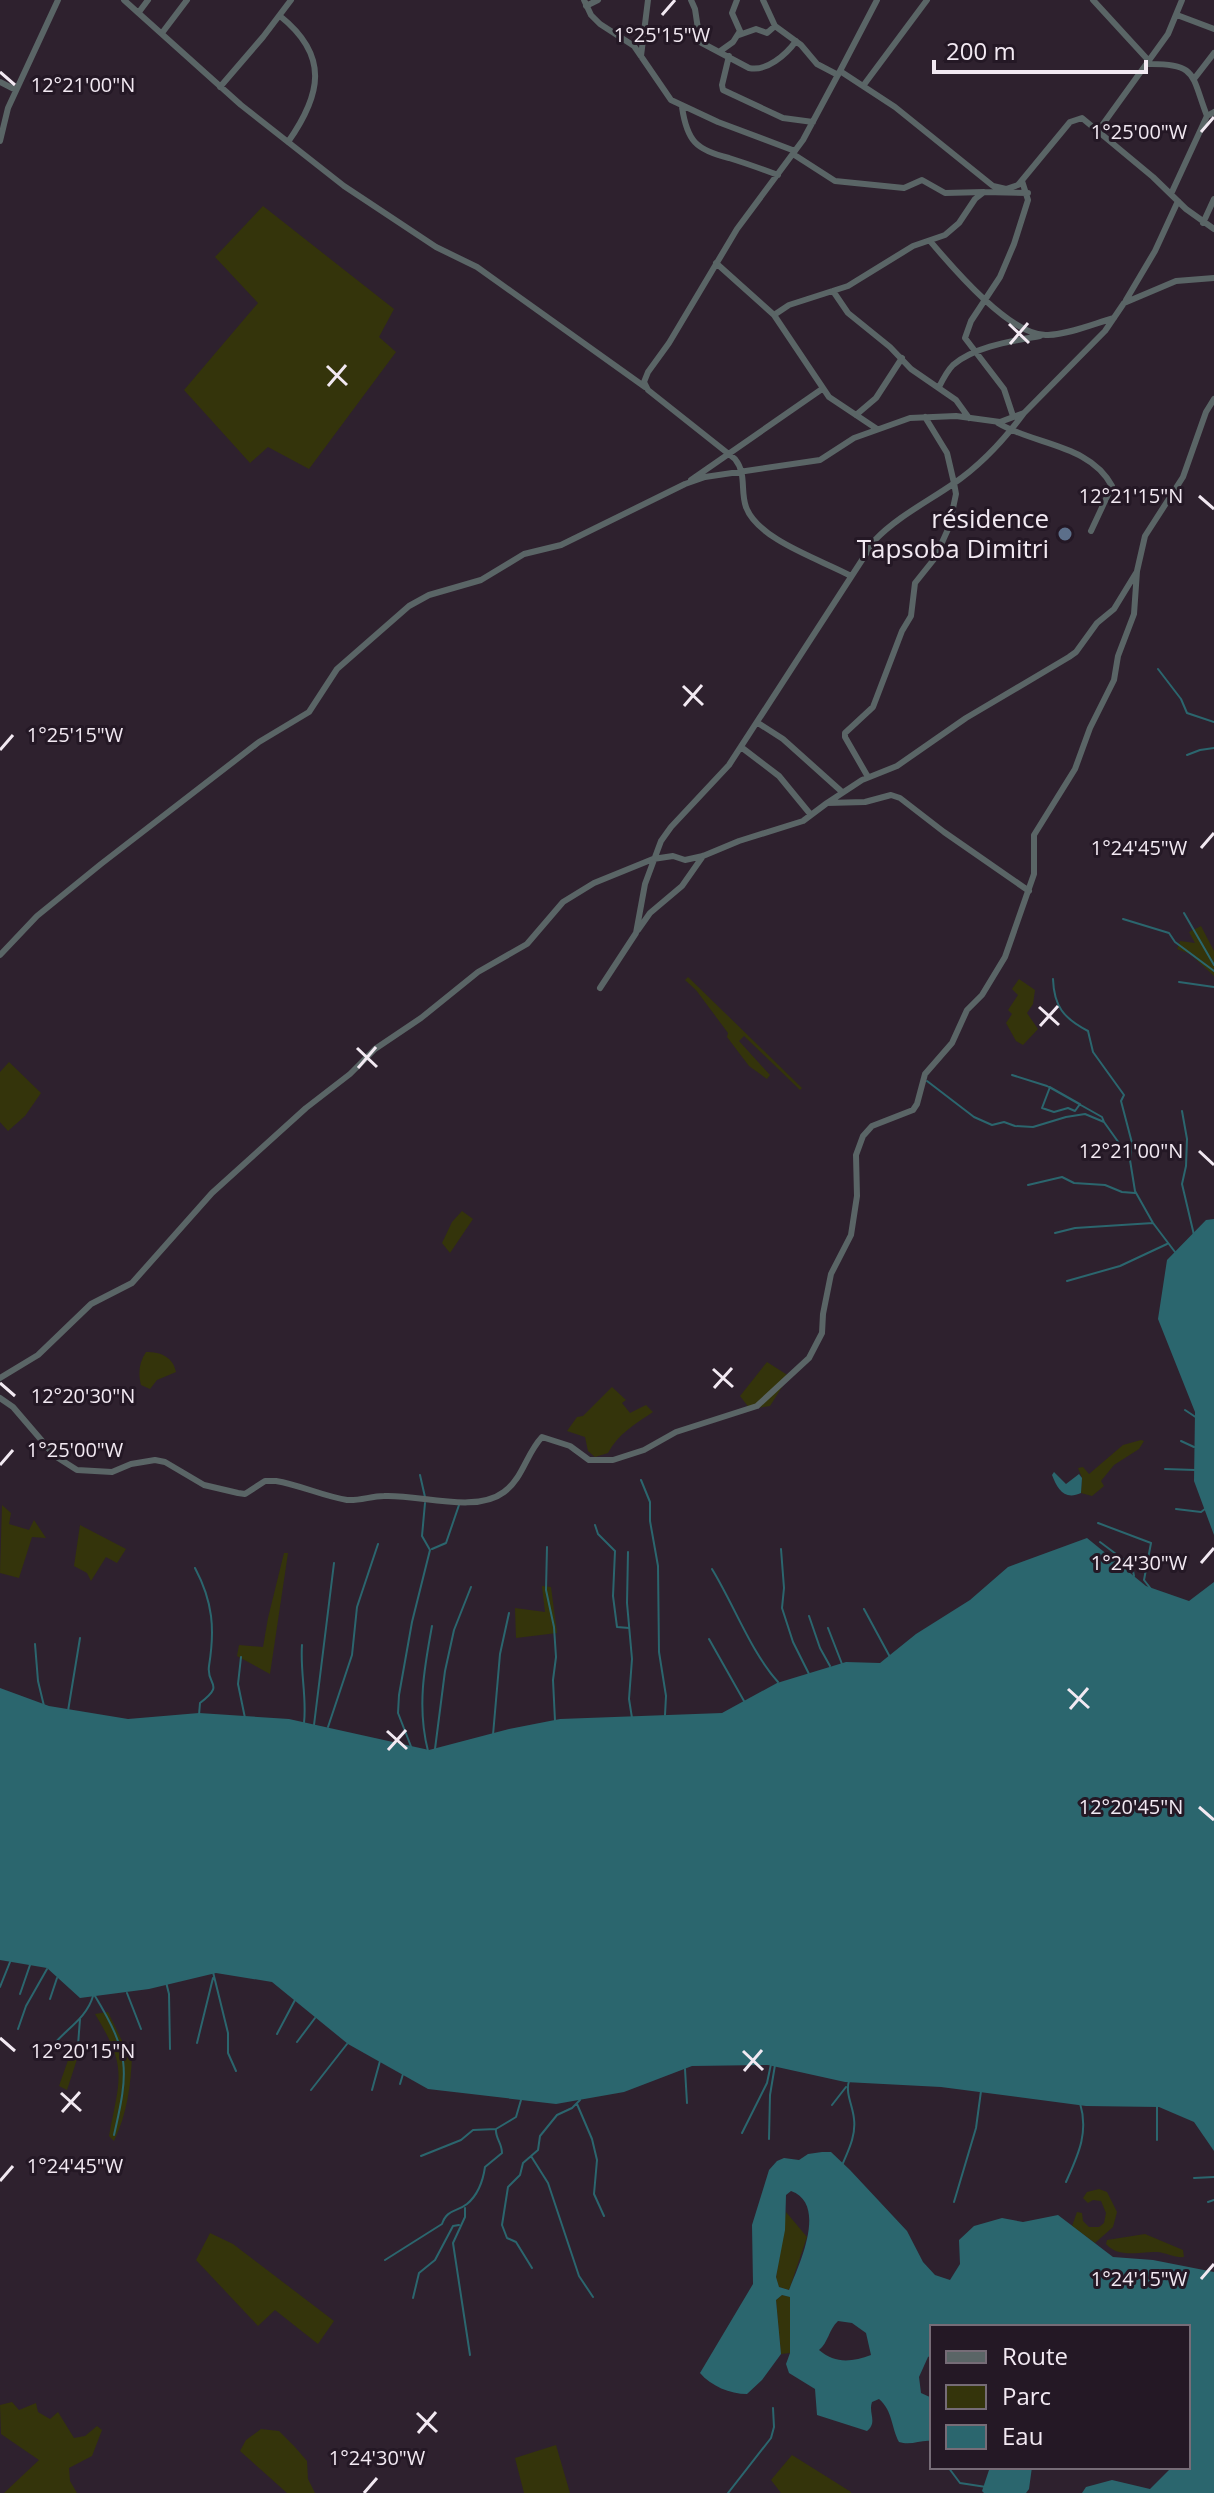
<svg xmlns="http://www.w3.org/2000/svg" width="1214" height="2493" viewBox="0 0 1214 2493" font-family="'Open Sans',sans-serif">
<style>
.green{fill:#34340b}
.water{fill:#2b666e;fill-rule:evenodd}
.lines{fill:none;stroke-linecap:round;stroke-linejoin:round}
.stream{stroke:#2b666e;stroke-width:2}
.street{stroke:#5a6566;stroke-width:6}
.ticks{fill:none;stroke:#f2e9f2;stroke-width:3}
.service-dot{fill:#5c6f8a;stroke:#241825;stroke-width:3}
.labels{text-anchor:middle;stroke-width:6;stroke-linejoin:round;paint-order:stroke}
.poi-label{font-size:26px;fill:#f2e9f2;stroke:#241825;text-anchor:end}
.ticks-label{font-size:20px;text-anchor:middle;fill:#f2e9f2;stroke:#241825;stroke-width:6;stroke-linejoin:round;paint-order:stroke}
</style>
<rect width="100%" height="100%" fill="#2e212e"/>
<!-- green -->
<path class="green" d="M263 206 394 309 379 337 396 352 309 469 268 447 250 463 184 390 258 303 215 257Z
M1201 926 1214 951V976L1190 954 1177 949 1180 941 1195 943 1189 932Z
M688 977 802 1088 800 1090 744 1036 739 1041 770 1075 767 1079 749 1066 727 1037 728 1033 696 990 685 980Z
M1019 979 1035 990 1033 1004 1027 1013 1038 1029 1023 1045 1016 1041 1006 1023 1012 1014 1008 1010 1018 995 1012 989Z
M9 1062 41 1093 25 1116 8 1131 0 1122V1072Z
M462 1211 473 1219 450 1253 442 1243 452 1222Z
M146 1352C161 1352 173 1357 176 1372L157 1380 150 1389 141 1385C138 1373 139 1363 146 1352Z
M767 1362 789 1376 770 1406 750 1409 740 1396Z
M612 1387 626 1400 622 1403 630 1413 646 1405 653 1412C635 1424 618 1434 608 1453L595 1457 588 1451 585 1437 567 1431 577 1417 583 1416Z
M1141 1440 1144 1441 1139 1449 1114 1465 1101 1481 1104 1486 1092 1496 1081 1493 1082 1478 1078 1468 1083 1467 1089 1474 1123 1445Z
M2 1505 11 1513 9 1524 29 1530 34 1520 46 1538 32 1537 19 1578 0 1573Z
M80 1525 126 1549 117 1563 106 1557 91 1581 87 1573 74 1566Z
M284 1553H288L270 1674 237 1656 239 1645 263 1647 268 1618Z
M542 1586 551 1587 557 1633 516 1638 515 1608 545 1612Z
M108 2012 125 2047 132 2055C131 2085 127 2114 114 2141L109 2136C120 2077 128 2068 95 2014Z
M73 2046 80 2050 67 2090 59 2086Z
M1099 2189 1107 2192 1117 2212 1113 2227 1095 2243 1072 2226 1077 2212 1082 2213 1083 2221 1089 2227H1099L1104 2223 1106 2213 1101 2201 1093 2200 1088 2203 1083 2198 1087 2192Z
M786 2212 807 2237 789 2290 779 2287 776 2278Z
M210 2233 233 2244 334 2321 318 2344 275 2310 258 2326 196 2260Z
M1145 2234 1183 2250 1184 2257C1175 2258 1167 2253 1158 2252 1140 2251 1119 2259 1106 2244L1107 2240Z
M782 2295 791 2297 790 2353 781 2354 776 2300Z
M12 2402 19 2410 36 2403 38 2412 50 2419 58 2412 74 2438 85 2436 97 2426 102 2430 92 2456 69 2468 70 2481 77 2493H4L39 2460 1 2434 0 2405Z
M261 2429 279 2431 294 2446 307 2461 308 2479 315 2493H287L240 2451 246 2440Z
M556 2445 570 2493H524L515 2458Z
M792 2455 851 2492V2493H781L771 2480Z"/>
<!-- water -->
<path class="water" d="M1214 1219V1535L1194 1481 1195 1412 1158 1319 1167 1260 1206 1220Z
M1054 1472 1066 1484 1079 1474 1082 1478 1081 1493C1064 1501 1057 1488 1052 1475Z
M1087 1538 1146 1586 1189 1601 1214 1582V2151L1194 2122 1159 2107 1086 2106 941 2087 845 2082 768 2065 692 2066 624 2092 556 2104 428 2089 348 2044 272 1982 216 1973 149 1989 80 1998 47 1968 0 1960V1688L49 1706 128 1719 199 1713 289 1719 429 1750 509 1729 560 1719 722 1713 777 1683 846 1662 880 1663 916 1634 970 1600 1008 1567Z
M822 2152H831L850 2170 907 2231 923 2262 935 2275 950 2280 960 2264 959 2240 974 2226 1002 2218 1023 2222 1058 2215 1113 2257 1153 2260 1214 2272V2493H1082L1086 2487 1112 2480 1150 2489 1172 2467H1188V2327H932V2355L928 2357 919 2377 921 2393 932 2398V2441C921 2439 912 2446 899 2442 891 2427 893 2411 879 2399L872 2402C868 2413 878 2422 867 2431L817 2415 815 2389 789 2373 786 2364 790 2353V2297L782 2295 776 2300 781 2354 762 2380 747 2394C730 2394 711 2386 700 2373L753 2284 752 2225 769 2170 777 2161 784 2158 799 2160 808 2154ZM791 2191C828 2204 799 2265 789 2290L779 2287 776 2277 785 2230 786 2195ZM838 2321 852 2323 866 2333 871 2355C852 2362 835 2364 819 2350 828 2343 829 2329 838 2321Z
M990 2467H1032L1029 2489 1026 2493H984L982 2491Z"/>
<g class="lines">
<!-- stream -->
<path class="stream" d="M1158 669 1181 699 1187 713 1214 722
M1187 755 1200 750 1214 748
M1184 913 1214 965
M1123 919 1169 933 1175 942 1214 971
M1053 979C1054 1006 1063 1018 1088 1031L1093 1052 1124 1095 1121 1101 1132 1143 1130 1160 1135 1191 1153 1223 1175 1252
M1179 982 1214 987
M1012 1075 1047 1086 1102 1117 1104 1122
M927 1081 974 1117 992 1125 1004 1122 1015 1126 1033 1127 1066 1117 1085 1114 1104 1122 1129 1157
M1050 1087 1080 1104 1075 1111 1068 1108 1054 1112 1042 1108Z
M1182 1111 1187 1139 1186 1166 1182 1184 1194 1235
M1028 1185 1062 1177 1074 1183 1105 1185 1122 1192 1135 1193
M1055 1233 1075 1228 1153 1223
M1067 1281 1120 1266 1167 1244
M1185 1410 1197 1418
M1181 1441 1194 1447
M1165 1469 1195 1470
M420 1475 425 1497
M641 1480 650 1502V1521L658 1566 659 1652 666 1696 665 1715
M1176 1509 1201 1512 1205 1509
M1098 1523 1151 1543 1144 1580 1151 1589
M595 1525 598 1534 615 1551 613 1596 617 1627 629 1628
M1100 1542 1132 1566 1134 1576
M547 1547 546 1590 554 1627 556 1657 553 1680 555 1721
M432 1549 446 1543 459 1505
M781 1549 784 1588 782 1608 793 1642 809 1674
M628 1552 627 1603 632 1659 629 1699 632 1718
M195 1568C213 1602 215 1629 209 1666 206 1686 226 1683 200 1703L199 1715
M712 1569C734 1605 751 1652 778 1682
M864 1609 890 1657
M809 1616 820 1648 830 1666
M828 1628 842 1664
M709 1639 744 1701
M35 1644 38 1681 44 1706
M302 1645C300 1672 307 1697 304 1723
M241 1657 238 1684 245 1718
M68 1711 80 1638
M314 1725 334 1563
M328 1727 352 1655 357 1607 378 1544
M493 1735 500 1654 509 1613
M412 1749 398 1713 399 1695 412 1622 430 1550 422 1536 425 1503
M435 1749 445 1671 454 1630 471 1587
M428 1751C417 1708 424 1669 432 1626
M213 1972 228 2033V2053L236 2071
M166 1982 169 1994 170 2049
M0 1987 10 1962
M127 1993 141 2029
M20 1994 30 1965
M95 1996C130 2054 129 2070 114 2135
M50 1999 57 1978
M18 2029 26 2006 47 1969
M277 2034 295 2000
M297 2042 315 2018
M197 2043 213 1978
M47 2053C60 2032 86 2021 93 1996
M77 2058 80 2019
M685 2069 687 2103
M400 2084 403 2074
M311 2090 347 2044
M372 2090 380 2061
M577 2104 592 2139 597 2160 594 2194 604 2216
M832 2105 846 2087
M742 2133 767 2083 771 2064
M769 2139 770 2095 775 2065
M1157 2140V2105
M421 2156 461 2140 473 2130 496 2129
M531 2156 548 2183 579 2276 593 2297
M843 2163C849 2149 856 2135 854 2119 853 2106 845 2093 849 2081
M1194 2178 1214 2177
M1066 2182C1078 2155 1089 2133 1080 2103
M954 2202 976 2128 981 2091
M1208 2202 1214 2200
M465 2208V2217L453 2243 470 2355
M385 2260 442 2224C447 2209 457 2212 467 2204 479 2194 483 2181 485 2167L502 2153C502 2143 495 2138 496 2129L516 2117 521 2100
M532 2268 516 2242 507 2238 502 2225 508 2187 520 2175 523 2163 538 2150 540 2136 557 2115 572 2108 580 2100
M413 2298 419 2273 435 2260 453 2226 459 2225
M948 2467 960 2483 986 2487
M728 2493 771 2438 774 2427 773 2408"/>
<!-- street -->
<path class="street" d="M124 0 241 105 344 186 436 247 477 267 645 387
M584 0 591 15 600 24 634 46 671 100 718 122 795 151
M691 0 695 9 700 42 749 68C766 72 786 55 796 41
M763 0 775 26 801 45 817 64 838 75
M877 0 840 71 895 107 993 186 1006 189 1018 185 1070 122 1082 118 1153 177 1186 209 1214 229
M1093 0 1149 61
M586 6 598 0
M139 12 148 0
M1177 15 1214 29
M280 16C330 56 321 95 288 142
M162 33 187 0
M739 35 756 29 767 33 775 26
M719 52 733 42 740 31 732 13 737 0
M641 56 648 0
M729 56 722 85 723 90 783 118 813 122
M1147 64C1198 63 1191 75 1207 116
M840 71 803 140 737 229 669 343 648 372 644 382 648 390 735 459C747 474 740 490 746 507 758 540 822 560 851 576
M1194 79 1214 53
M0 82 16 90
M863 86 927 0
M220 87 263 37 291 0
M682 107C687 141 696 150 729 158 745 163 762 169 778 175
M1098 131 1168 34 1182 0
M0 141 8 108 58 0
M793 154 835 181 904 188 922 180 945 193 984 192
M1171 194 1207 116 1214 112
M1203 223 1214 199
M930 241C952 267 1012 338 1048 335 1070 334 1093 324 1114 318
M716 263 774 315 829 397 877 429
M833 291 848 313 890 347 911 369 956 400 969 418
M1126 300 1155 251 1178 201
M774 315 789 305 848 286 913 246 945 235 959 223 975 199 984 192 1028 193
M939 387C943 379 947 371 953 365 975 346 1013 341 1040 336
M856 415 876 398 902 358
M1013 416 1004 389 965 338 971 321 1000 277 1014 244 1028 200 1022 181
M998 423C1034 445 1090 444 1112 486L1091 531
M691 480 822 389
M758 723 783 739 841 791
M741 747 779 776 811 815
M868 777 845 737V733L873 707 902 631 911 616 915 583 935 558 949 527 956 494 954 483 947 453 925 417
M827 803 862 780 897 766 966 718 1069 657 1076 652 1097 623 1114 609 1136 573
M638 930 650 913 682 886 703 856
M0 955 37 916 101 864 259 742 309 712 337 669 409 606 429 595 481 580 524 554 561 545 685 484 705 477 820 460 854 438 910 418 956 416 1000 422 1024 413 1105 331 1124 303 1176 281 1214 278
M600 988 636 933 645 884 661 841 671 827 729 765 875 540C897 517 927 502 953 484 981 465 1004 440 1024 413
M0 1378 38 1355 91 1304 132 1283 212 1193 306 1108 350 1074 375 1049 421 1018 478 972 527 944 563 902 594 883 653 859 673 856 685 860 703 856 739 841 803 821 827 803 865 802 891 795 900 798 944 832 1029 891
M0 1398 13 1407 55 1456 77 1470 112 1472 131 1464 155 1460 165 1462 204 1485 238 1493 245 1494 265 1481H276C300 1485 323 1496 347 1500 360 1501 371 1496 384 1496 419 1494 475 1514 504 1492 523 1478 526 1454 542 1437L570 1446 589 1460H613L644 1450 676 1432 757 1406 809 1358 822 1333 823 1314 831 1274 851 1235 857 1196 856 1155 863 1136 872 1126 913 1110 917 1104 925 1074 952 1043 967 1010 982 995 1005 957 1034 874V835L1075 769 1090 728 1114 680 1118 656 1134 614 1137 571 1145 536 1183 477 1206 412 1214 399"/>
</g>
<!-- ticks -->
<path class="ticks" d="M662 15 675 0M0 72 15 85M1201 132 1214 117M1009 324 1029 343M1010 344 1028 323M327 366 347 385M328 386 346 365M1199 496 1214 509M683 686 703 705M684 706 702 685M0 750 13 735M1201 848 1214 833M1039 1007 1059 1025M1040 1026 1058 1006M357 1048 377 1067M358 1068 376 1047M1199 1151 1214 1165M713 1369 733 1387M0 1383 15 1396M714 1388 732 1368M0 1465 13 1450M1201 1563 1214 1548M1068 1689 1089 1708M1070 1709 1088 1688M387 1731 407 1749M388 1750 406 1730M1199 1807 1214 1820M0 2038 15 2051M743 2051 763 2070M744 2071 762 2050M61 2093 81 2111M62 2112 80 2092M0 2181 13 2166M1201 2279 1214 2264M417 2413 437 2432M418 2433 436 2412M364 2493 377 2478"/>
<!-- markers -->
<circle class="service-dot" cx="1065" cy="534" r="8"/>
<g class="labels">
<!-- poi labels -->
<g class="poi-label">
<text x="1049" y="528">résidence<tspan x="1049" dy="30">Tapsoba Dimitri</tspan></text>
</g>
</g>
<g class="ticks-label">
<text x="662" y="42">1°25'15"W</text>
<text x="83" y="92">12°21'00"N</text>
<text x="1139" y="139">1°25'00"W</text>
<text x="1131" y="503">12°21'15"N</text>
<text x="75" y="742">1°25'15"W</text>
<text x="1139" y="855">1°24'45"W</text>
<text x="1131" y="1158">12°21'00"N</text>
<text x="83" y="1403">12°20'30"N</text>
<text x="75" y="1457">1°25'00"W</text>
<text x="1139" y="1570">1°24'30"W</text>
<text x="1131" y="1814">12°20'45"N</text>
<text x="83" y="2058">12°20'15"N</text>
<text x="75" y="2173">1°24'45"W</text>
<text x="1139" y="2286">1°24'15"W</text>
<text x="377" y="2465">1°24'30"W</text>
</g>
<!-- legend -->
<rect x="930" y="2325" width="260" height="144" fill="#241825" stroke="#766c77" stroke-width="2"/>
<rect x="946" y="2351" width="40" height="12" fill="#5a6566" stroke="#766c77" stroke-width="2"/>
<text x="1002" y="2365" font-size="24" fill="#f2e9f2">Route</text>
<rect x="946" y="2385" width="40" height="24" fill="#34340b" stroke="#766c77" stroke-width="2"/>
<text x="1002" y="2405" font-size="24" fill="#f2e9f2">Parc</text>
<rect x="946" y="2425" width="40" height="24" fill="#2b666e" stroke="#766c77" stroke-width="2"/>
<text x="1002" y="2445" font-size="24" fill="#f2e9f2">Eau</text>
<!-- scale -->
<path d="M934 60v12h212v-12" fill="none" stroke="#f2e9f2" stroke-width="4"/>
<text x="946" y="60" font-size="24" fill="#f2e9f2" stroke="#241825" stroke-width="6" paint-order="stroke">200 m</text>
</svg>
